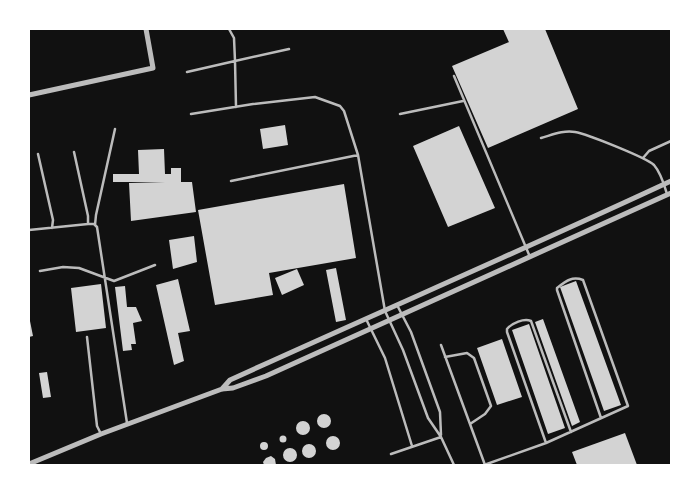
<svg xmlns="http://www.w3.org/2000/svg" width="700" height="494" viewBox="0 0 700 494" font-family="'Golos Text',sans-serif">
<style>
.building{fill:#d3d3d3}
.lines{fill:none;stroke-linecap:round;stroke-linejoin:round}
.service{stroke:#bcbcbc;stroke-width:2.5}
.minor{stroke:#bcbcbc;stroke-width:5}
</style>
<rect width="100%" height="100%" fill="#111"/>
<!-- building -->
<path class="building" d="M503 29H545L578 109 488 148 452 66 509 42 518 62Z
M285 125 288 145 263 149 260 129Z
M459 126 495 208 448 227 413 146Z
M164 149 165 174H171V168H181V182H192L196 212 131 221 129 183 165 182H113V174H139L138 150Z
M344 184 356 258 269 273 273 295 215 305 198 210Z
M194 236 197 262 173 269 169 240Z
M336 268 346 320 336 322 326 270Z
M297 269 304 285 282 295 275 278Z
M178 279 190 331 178 333 184 361 174 365 156 285Z
M576 281 621 405 604 411 560 287Z
M101 284 106 328 76 332 71 288Z
M125 286 127 307H136L142 321 133 323 136 344H131L132 350 123 351 115 287Z
M29 316 33 336 29 337Z
M543 319 580 422 572 426 535 322Z
M529 324 565 428 548 434 512 330Z
M502 339 522 397 497 405 477 348Z
M47 372 51 397 43 398 39 373Z
M317 421a7 7 0 1 1 14 0a7 7 0 1 1-14 0Z
M296 428a7 7 0 1 1 14 0a7 7 0 1 1-14 0Z
M625 433 637 465H577L572 452Z
M279.5 439a3.5 3.5 0 1 1 7 0a3.5 3.5 0 1 1-7 0Z
M326 443a7 7 0 1 1 14 0a7 7 0 1 1-14 0Z
M260 446a4 4 0 1 1 8 0a4 4 0 1 1-8 0Z
M302 451a7 7 0 1 1 14 0a7 7 0 1 1-14 0Z
M283 455a7 7 0 1 1 14 0a7 7 0 1 1-14 0Z
M271 456 275 459 276 465H264L263 462 266 458Z"/>
<g class="lines">
<!-- service -->
<path class="service" d="M187 72 235 61 234 38 229 29
M454 76 530 257
M236 107 235 61 289 49
M191 114 253 104 315 97 340 106 344 111 358 155 385 311 403 350 428 418 441 437 454 465
M400 114 463 101
M541 138C552 135 563 130 575 132 587 134 647 158 654 165 661 173 664 184 667 194
M74 152 88 216V224
M38 154 53 220 52 228
M643 158 649 151 671 141
M231 181 358 155
M95 225 96 215 115 129
M29 230 88 224H94L97 227 127 423
M40 271 63 267 79 268 114 281 155 265
M397 305 411 332 440 412 441 435
M366 319 385 358 412 446
M87 337 97 426 101 434
M441 345 485 465
M445 357 467 353 474 358 491 406 485 414 470 424
M546 443 507 332V329C512 323 524 318 531 321L571 432
M391 454 441 437
M484 465 546 443 628 406 583 280C572 276 566 281 557 288V290L601 418"/>
<!-- minor -->
<path class="minor" d="M29 95 153 68 146 29
M222 389 230 380C377 313 525 249 671 181
M29 464 101 434 222 389 233 388 266 376 671 193"/>
</g>
<!-- border -->
<rect width="700" height="494" fill="none" stroke="#ffffff" stroke-width="60"/>
</svg>
